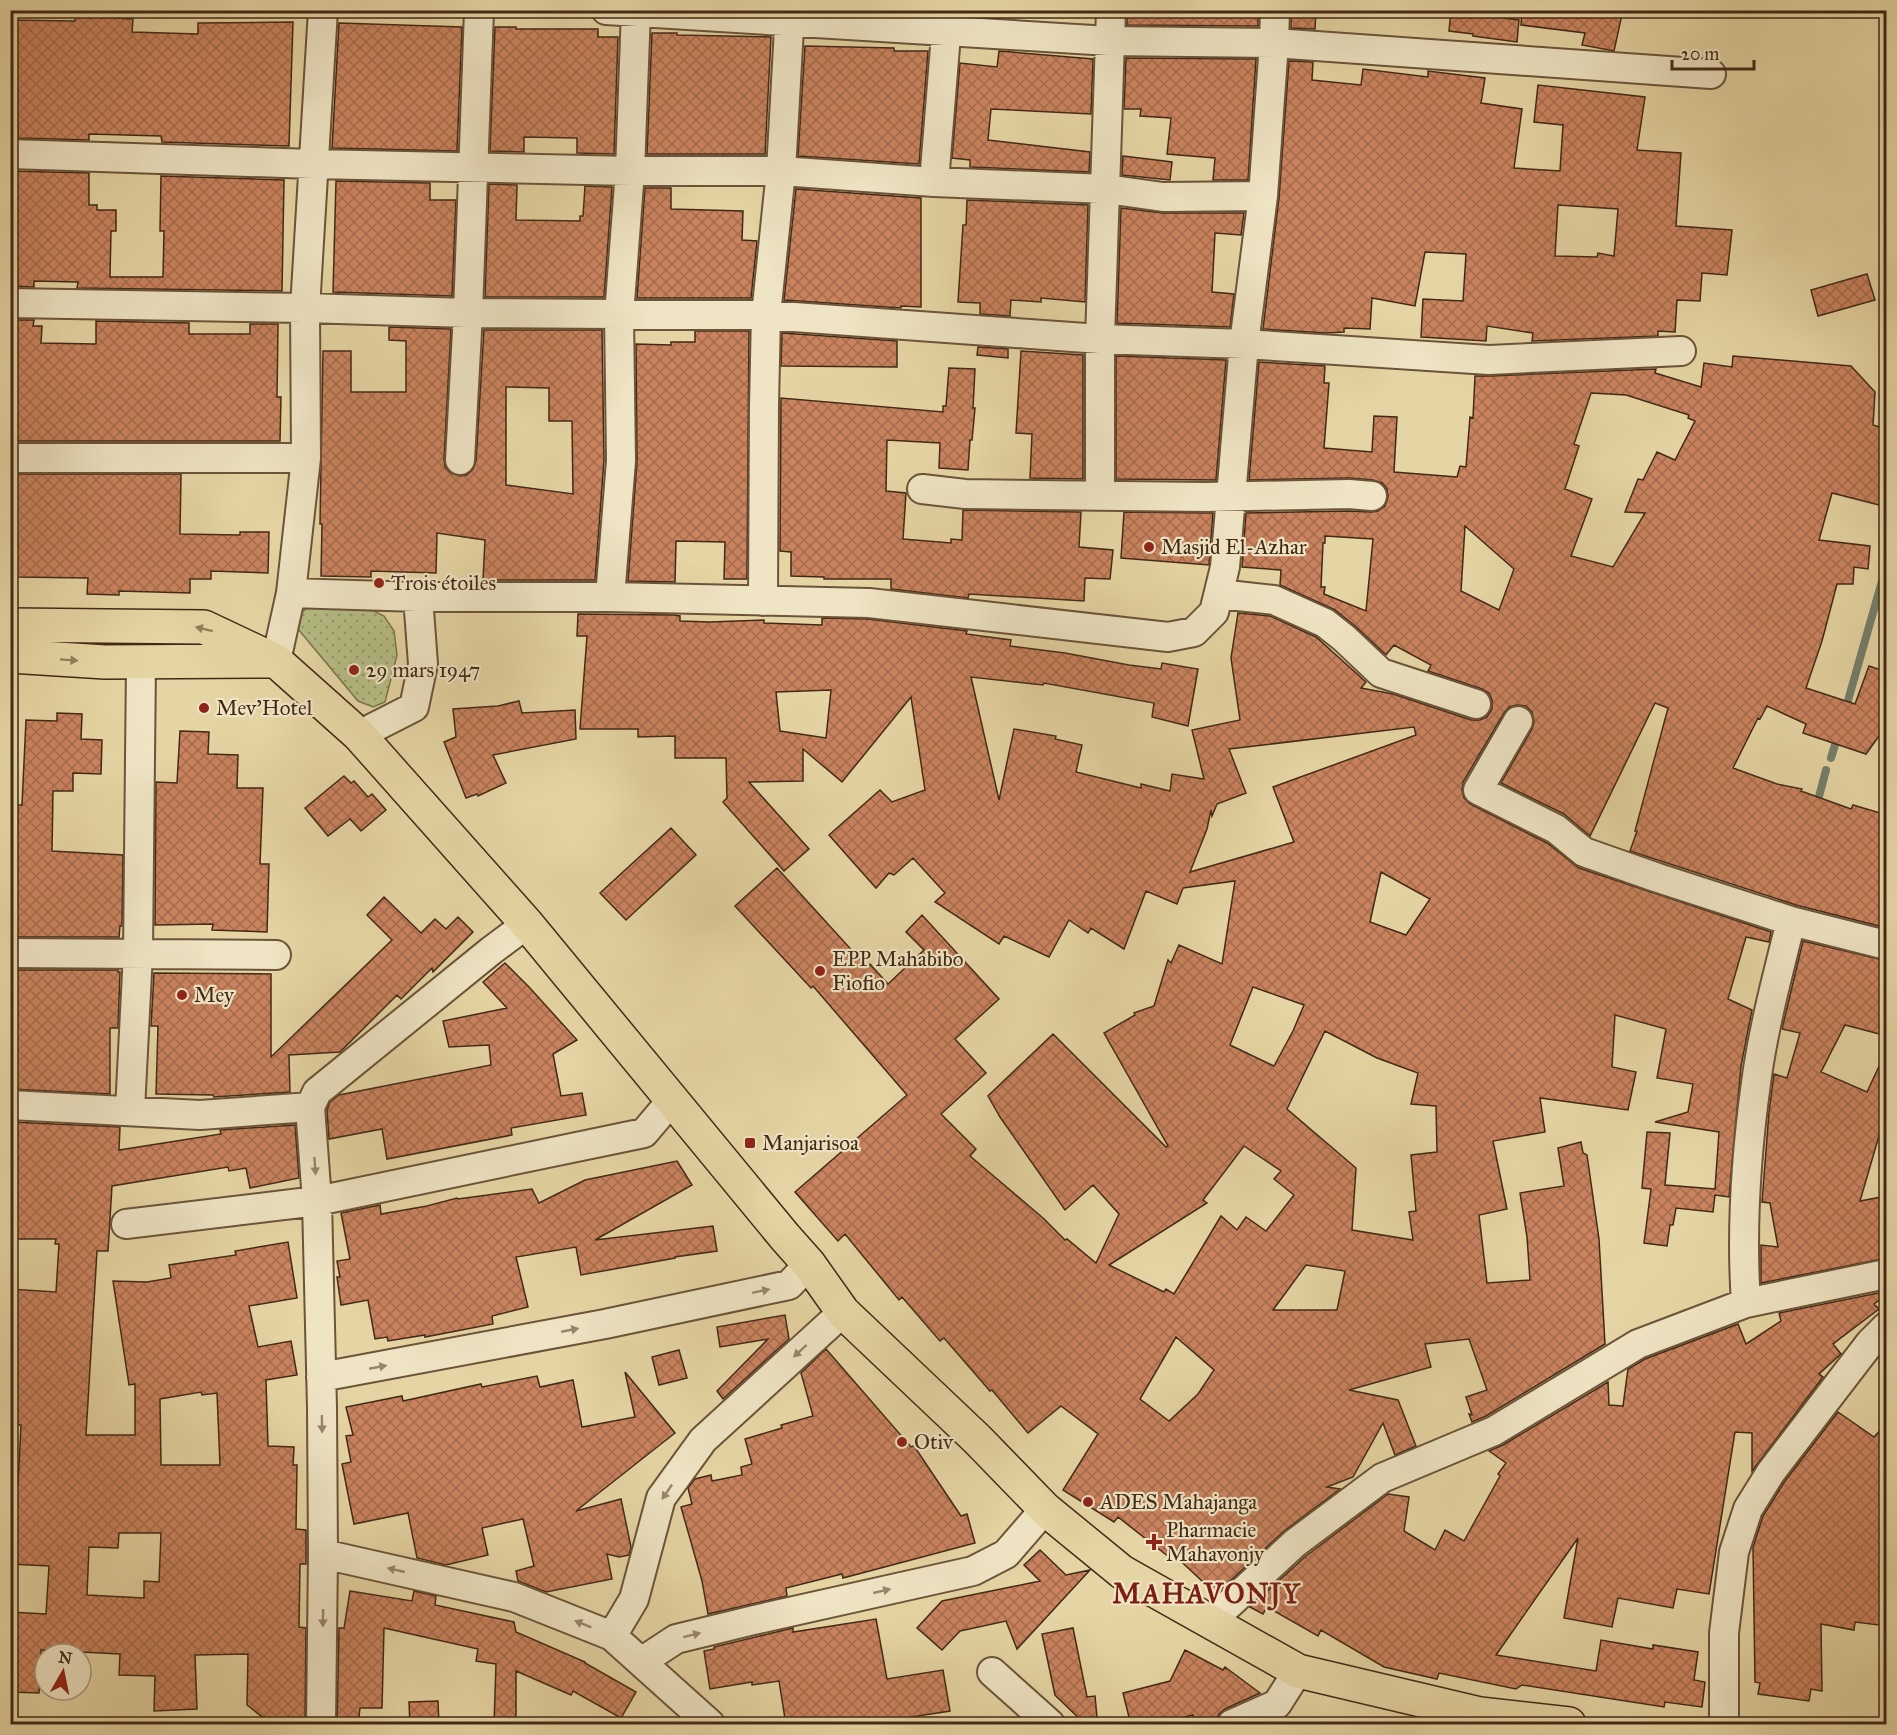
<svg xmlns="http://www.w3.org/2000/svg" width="1897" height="1735" viewBox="0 0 1897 1735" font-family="'IM FELL Great Primer',serif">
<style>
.green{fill:url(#green-dots);stroke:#7c734e;stroke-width:1.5}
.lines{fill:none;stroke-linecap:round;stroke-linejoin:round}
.stream{stroke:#747f6b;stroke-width:8}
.building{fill:url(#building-cross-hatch);stroke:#422916;stroke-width:1.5;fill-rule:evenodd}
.minor-casing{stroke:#6b543a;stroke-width:32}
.major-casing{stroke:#422916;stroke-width:36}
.minor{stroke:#efe4c4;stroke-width:28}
.major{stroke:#e6d5a4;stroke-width:33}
.oneway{fill:#947f5d}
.oneway2{fill:#98866d}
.poi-dot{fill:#8f2418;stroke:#efe4c4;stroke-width:2}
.labels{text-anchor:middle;stroke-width:4.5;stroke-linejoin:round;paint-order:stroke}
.poi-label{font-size:21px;fill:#422916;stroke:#efe4c4;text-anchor:start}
.district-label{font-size:27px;font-weight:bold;letter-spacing:1.5px;fill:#7a1f14;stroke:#efe4c4}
</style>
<defs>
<pattern id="green-dots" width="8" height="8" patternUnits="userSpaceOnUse" patternTransform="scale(1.5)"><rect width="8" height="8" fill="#b6bd85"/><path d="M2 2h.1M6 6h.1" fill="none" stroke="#969a6c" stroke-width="1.8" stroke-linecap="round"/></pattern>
<pattern id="building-cross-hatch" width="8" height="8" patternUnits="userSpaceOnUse" patternTransform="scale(1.5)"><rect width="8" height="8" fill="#ca835f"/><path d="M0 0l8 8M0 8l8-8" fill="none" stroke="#a66b4d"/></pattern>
</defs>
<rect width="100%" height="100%" fill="#e6d5a4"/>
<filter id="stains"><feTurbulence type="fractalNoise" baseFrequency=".00333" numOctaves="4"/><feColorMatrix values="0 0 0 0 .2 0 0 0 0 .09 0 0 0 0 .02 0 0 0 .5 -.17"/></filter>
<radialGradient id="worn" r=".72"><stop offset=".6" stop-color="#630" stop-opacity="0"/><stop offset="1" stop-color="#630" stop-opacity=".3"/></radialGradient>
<!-- green -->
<path class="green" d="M315 604 364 606 384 616 394 631 397 655 385 702 373 707 358 701 298 629C295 615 303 610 315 604Z"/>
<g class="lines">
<!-- stream -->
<path class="stream" d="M1845 711 1886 567
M1831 758 1838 735
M1816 808 1826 770"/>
</g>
<!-- building -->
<path class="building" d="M1127 10H1258V26L1127 25Z
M1291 10H1316L1315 29 1291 28Z
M1451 10H1489V16L1519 20 1517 42 1473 36V34L1449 31Z
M1522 10H1623L1614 51 1582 45 1585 33 1521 25Z
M75 16 133 19 132 32 198 34V23L293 22 289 146 162 142 161 136 89 134V140L18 138 17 62H10V20L75 21Z
M339 23 462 27 457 151 332 148Z
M495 27H516V29H598V37H618L614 154 577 153V138L524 137V152L490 151Z
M652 33H677V35L771 37 765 154H647Z
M805 46 894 48V51H928L919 164 798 156Z
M999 51 1093 59 1091 114 991 109 988 140 1090 152 1089 172 970 167V160L952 158 960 63 997 67Z
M1126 58 1256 59 1248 180H1213L1215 158 1167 154 1171 118 1140 116 1141 109H1124Z
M1289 61 1313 62 1312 80 1361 85 1363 69 1428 77V71L1485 78 1481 103 1522 109 1514 168 1560 171 1563 125 1534 122 1538 85 1645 97 1637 150 1681 153 1676 226 1732 230 1727 275 1702 273 1700 301 1677 300 1675 332 1658 331V336L1532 341 1533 333 1487 326 1486 341 1421 337 1423 299 1463 301 1466 254 1425 252 1415 306 1372 298 1370 329 1344 328V332L1326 333 1263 329 1279 198ZM1558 205 1618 209 1614 256 1598 253 1597 257 1555 256Z
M1123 156 1172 162 1170 180 1122 175Z
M10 171 89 173V205H97V210H116V231H111L110 277H163L164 231H160L161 176 284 180 282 291 77 288 78 282 34 281V287L10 286Z
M336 181 430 183V200H456L452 296 333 292Z
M489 184 517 185 516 220 580 221V216H583L585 186 612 187 604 297H485Z
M645 188H671V209L743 211 742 240 757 241 751 298H637Z
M796 189 921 198V307L901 306V308L784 300Z
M967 200 1088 205 1085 302 1041 298V302L1011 300 1010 316 980 314V303L958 302 963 225H966Z
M1121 208 1163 213H1244L1241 235 1215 233 1212 292 1234 294 1230 327 1117 323Z
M1867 274 1875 300 1818 316 1811 290Z
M10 320H34L33 326H42L41 343 96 344V321L189 323V334H250V324H278L277 397H281L280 441H10Z
M389 327 451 329 444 459 445 467 451 473 460 476 467 475 473 469 476 461 484 330H602L604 460 595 580H483L485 540 437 533 436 573 371 571V577L321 576 322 524H320L323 351H351V392H406V341L389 340ZM506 387 549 388V421H572L573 494 506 485Z
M695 331H749L747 579H724L725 542 676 541 675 582 628 581 637 462 636 344 671 345V342H695Z
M782 333 897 341V367L781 366Z
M978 347 1008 349V358L977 355Z
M1021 351 1083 355V479L1030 478 1032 434 1016 433Z
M1116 356 1226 360 1216 480 1116 479Z
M1733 356 1851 366 1875 392 1873 425 1887 429V507L1832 493 1819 540 1870 546 1868 569 1854 567 1853 584H1837L1822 641 1806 688 1855 704 1869 666 1887 672V725L1866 754 1803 733 1806 724 1767 706 1760 719 1758 718 1733 768 1777 784 1802 789 1801 791 1851 809 1853 805 1887 815V928L1796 905 1630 851 1637 831H1635L1668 708 1655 703 1590 836 1564 814 1501 783 1532 729 1534 722 1532 712 1526 706 1517 705 1509 707 1504 713 1463 782 1462 790 1464 798 1470 804 1547 843 1579 868 1771 932 1769 942 1746 937 1728 999 1752 1010 1741 1066 1729 1197 1715 1195 1713 1212 1676 1208 1673 1225H1670L1667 1246 1644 1243 1651 1189 1642 1188 1647 1132 1670 1133 1665 1185 1715 1189 1719 1132 1655 1122 1688 1112 1693 1084 1657 1078 1666 1029 1615 1015 1612 1067 1636 1072 1628 1110 1540 1098 1545 1132 1493 1141 1507 1209 1479 1215 1487 1283 1530 1280 1527 1237 1520 1193 1564 1186 1558 1148 1581 1142 1583 1153 1587 1155 1599 1239 1605 1344 1486 1416 1472 1422 1469 1414 1472 1415 1466 1397 1487 1390 1469 1339 1425 1344 1431 1367 1349 1390 1398 1400 1416 1446 1395 1455 1383 1423 1353 1477 1327 1487 1340 1489 1284 1531 1216 1594 1172 1553 1169 1557 1118 1517 1114 1522 1063 1490 1098 1434 1061 1406 1028 1433 992 1390 990 1391 944 1338 940 1341 902 1297 899 1300 845 1234 838 1241 795 1192 907 1095 813 986 811 988 735 906 777 868 867 967 870 964 888 984 924 950 906 932 922 915 999 999 955 1039 986 1073 941 1114 976 1149 970 1156 1043 1218 1065 1240 1067 1239 1096 1263 1119 1214 1093 1185 1065 1210 1000 1117 988 1096 1053 1034 1166 1147 1168 1146 1104 1033 1135 1015 1134 1013 1154 1006 1168 960 1171 963 1179 945 1222 964 1235 881 1183 888 1177 904 1146 891 1124 949 1091 928 1088 933 1069 920 1049 957 1004 936 999 944 935 902 945 893 913 858 894 875 889 873 876 888 829 835 880 790 892 802 925 790 911 697 842 782 803 749V781L749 782 809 849 784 871 723 802 727 798 726 758H675V736L638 737V729H580L587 636H577L578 614 674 615 680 616V621L710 622 764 620V623L822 625V618L868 619 967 631 966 634 1011 640 1010 646 1065 653 1129 665 1161 669 1162 663 1198 669 1188 726 1152 717 1154 703 1044 683 1043 685 971 677 999 800 1014 729 1056 736 1055 739 1082 745 1076 772 1141 788V784L1170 791 1172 774 1204 779 1192 730 1240 720 1231 658 1238 613 1270 616 1316 637 1366 682 1361 688 1393 694 1471 720H1480L1487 717 1492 709V700L1489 693 1482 689 1428 671 1431 665 1394 645 1386 655 1355 626 1335 610 1280 585 1281 570 1242 567 1246 513 1348 511 1371 512 1378 511 1385 506 1388 497 1387 489 1382 483 1373 480 1349 478 1249 480 1259 362 1325 366 1324 383H1329L1324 448 1372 452 1374 416 1397 417 1394 472 1457 477 1460 466 1466 467 1470 417 1473 418 1475 376H1490L1656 369 1655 373 1701 387 1704 363 1732 367ZM1591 393 1626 395 1689 415 1688 418 1695 421 1675 460 1657 452 1643 480 1638 479 1625 512 1645 513 1613 567 1571 556 1592 499 1565 489 1579 446 1574 444ZM1465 526 1514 569 1499 610 1461 591ZM1325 536 1373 539 1366 611 1324 594 1325 587H1321L1323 543H1325ZM831 690 826 738 780 731 776 692ZM1414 727 1416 735 1273 787 1294 842 1190 872 1207 829 1211 810 1212 816 1217 804 1246 793 1229 749ZM1381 872 1430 899 1406 935 1370 922ZM1253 987 1304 1005 1293 1031 1274 1066 1230 1045ZM1325 1031 1377 1058 1418 1073 1411 1104 1436 1106 1437 1152 1411 1155 1416 1211 1409 1212 1413 1240 1352 1230 1356 1168 1287 1109ZM1244 1146 1281 1171 1274 1179 1294 1195 1266 1231 1246 1217 1237 1230 1221 1216 1174 1294 1166 1289 1164 1292 1109 1265 1207 1203 1203 1200ZM1306 1265 1345 1271 1337 1310H1273ZM1176 1337 1214 1370 1198 1394 1169 1421 1140 1399Z
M949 368 975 369 973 408H975L972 440H970L968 470 939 468 940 443 887 440 886 491 906 493 903 539 951 543V539L962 540 963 510 1081 512 1079 547 1113 550 1110 579 1085 578 1084 601 969 594 968 598 891 589V579H824V577L791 576V552L780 551 781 398 943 412V406H946Z
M10 474H181L180 534 240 535V532H269L268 573 211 571V579H190V593L119 591V595L87 594 88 578 17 577V559H10Z
M1124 512 1213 513 1209 565 1121 558Z
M519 701 522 713 575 710 576 739 493 755 506 783 478 796 477 794 466 798 444 742 456 737 453 709 498 706Z
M57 713 82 714 81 739 102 740 101 774 73 773V791H53L52 851 123 855 122 926H120L119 937H10V805H22L26 720 57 721Z
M180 731 209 732 208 754 238 755 237 788H263L260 864H269L267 932 212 930 213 924 155 925 156 782 177 783Z
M344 776 351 783 354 781 368 797 372 794 386 810 361 831 350 819 328 836 305 808Z
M671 828 696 855 626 920 600 893Z
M384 897 421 933 435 919 446 929 458 917 473 932 433 972 432 968 401 999 397 995 340 1052 289 1055 290 1092 214 1097 213 1095 156 1094 158 1026H151L154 973 271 974V1057L392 940 367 915Z
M1803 941 1887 961V1036L1845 1025 1821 1072 1867 1092 1887 1049V1124L1883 1122 1860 1201 1887 1196V1258L1761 1283V1245L1778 1247 1770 1203 1762 1202 1769 1112 1774 1074 1787 1078 1800 1033 1782 1029Z
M505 963 529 987 577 1040 553 1054 561 1096 582 1093 586 1115 511 1128 512 1135 387 1159 382 1129 329 1139 327 1110 330 1102 339 1095 491 1065 489 1045 449 1047 443 1021 507 1008 483 982Z
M10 970H118V972H120L118 1028H110V1094L10 1089Z
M10 1122 120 1127 119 1150 221 1134 220 1130 295 1125 299 1178 250 1188 246 1168 229 1171 228 1167 112 1186 108 1251H97L86 1435H135V1384L129 1385 113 1281 147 1282 171 1278 169 1265 236 1255 235 1251 288 1242 297 1298 249 1306 258 1347 291 1341 297 1375 266 1380 268 1446 294 1447 293 1465H297L296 1529 306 1530V1564H300L299 1627 306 1628 305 1725 270 1723 247 1705 248 1654 195 1655 197 1709 154 1711 155 1676 119 1675 120 1654 41 1650 39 1693 10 1692V1612L46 1614 49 1566 10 1564V1485H18L21 1425 10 1424V1289L56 1292 59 1244H55L56 1239H10ZM201 1392 202 1395 217 1393 220 1465H161L160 1399ZM119 1533H161L159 1582 144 1581V1598L87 1595 89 1547 118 1548Z
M677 1161 692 1185 595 1240 713 1226 717 1251 675 1257V1258L581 1275 576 1247 516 1257 528 1307 492 1316 493 1324 425 1337V1335L388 1341 387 1337 375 1339 368 1300 341 1305 337 1277H340L337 1261 350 1259 341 1213 380 1205 381 1214 427 1206 457 1198 458 1199 532 1189 539 1203 585 1180Z
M1878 1293 1882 1298 1874 1304 1879 1309 1833 1344 1841 1354 1819 1374 1823 1377 1752 1471V1433L1735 1432 1709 1594 1677 1589 1673 1608 1618 1598 1612 1627 1564 1618 1578 1538 1496 1655 1596 1671 1601 1640 1653 1649V1645L1698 1652 1694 1680 1705 1682 1702 1707 1665 1702 1664 1707 1522 1685 1516 1689 1439 1673 1437 1679 1384 1667 1321 1630 1318 1636 1267 1607 1263 1614 1250 1607 1306 1556 1388 1494 1409 1497 1404 1531 1435 1550 1445 1530 1464 1541 1500 1476 1498 1474 1506 1463 1489 1451 1503 1445 1608 1382 1609 1405 1623 1406 1628 1369 1645 1359 1738 1324 1746 1344 1781 1321 1779 1313Z
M785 1315 789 1339 723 1399 717 1391 768 1339 720 1347 717 1327Z
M826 1349 911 1447 914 1446 961 1516 967 1514 975 1543 843 1578 842 1574 786 1588 787 1596 708 1614 702 1581 681 1507 692 1504 688 1488 695 1479 711 1475 712 1481 742 1475 741 1467 752 1464 745 1439 782 1428 781 1425 813 1416 801 1373Z
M679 1350 687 1378 659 1385 652 1357Z
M625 1372 675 1433 576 1511 621 1499 631 1547 629 1555 619 1557 607 1554 612 1579 546 1592 518 1581 516 1571 534 1566 523 1519 482 1528 488 1555 446 1565 417 1558 408 1513 354 1524 342 1464 351 1462 346 1436 353 1435 346 1407 402 1396 403 1401 481 1384 482 1387 537 1376 540 1387 573 1380 582 1427 635 1417Z
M1838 1412 1874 1437 1887 1423V1626L1855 1622 1854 1630 1821 1624 1822 1691 1811 1689 1809 1701 1758 1694 1760 1683 1755 1682 1753 1547 1763 1516 1785 1481Z
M1040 1550 1066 1575 1090 1570 1017 1649 1006 1621 960 1631 942 1650 917 1628 942 1601 1040 1581 1024 1565Z
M350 1591 412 1601 414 1591 436 1596 435 1605 514 1622 516 1632 585 1662V1663L636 1692 621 1718 573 1691 571 1695 516 1671V1725H494L496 1664 476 1661 478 1649 384 1628 382 1708H360L358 1725H337L339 1628H344Z
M876 1619 887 1679 943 1670 950 1711 885 1721 886 1725H786L779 1681 752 1685V1682L710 1689 704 1651 714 1649V1647L793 1628V1632Z
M1073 1628 1087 1697 1095 1696 1097 1717 1092 1718 1093 1725H1086L1055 1695 1042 1634Z
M1185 1650 1223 1670 1225 1667 1260 1693 1225 1709 1219 1714 1217 1718 1196 1724 1193 1715 1154 1725H1131L1123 1693 1170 1681Z
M438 1701 439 1725H410L409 1702Z"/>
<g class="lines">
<!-- minor casing -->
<g class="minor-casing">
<path id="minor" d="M606 10 1109 41 1274 43 1711 74
M10 154 313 164 630 171H781L934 182 1106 189 1163 197 1263 196
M934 182 948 10
M10 303 305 308 468 313 766 315 1100 339 1244 344 1489 360 1681 351
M10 458H306
M460 460 468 313 479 10
M922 489 965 494 1206 497 1349 494 1372 496
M1100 495V339L1111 10
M291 593 418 597H610L869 603 1168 637 1194 632 1214 612 1225 567 1244 344 1263 196 1274 43 1275 10
M1219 594 1274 600 1325 623 1344 638 1381 673 1476 704
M610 597 621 461 619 315 630 171 636 10
M763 601 764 405 766 315 781 171 790 10
M276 661 291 593 306 458 305 308 323 10
M1518 721 1478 790 1556 829 1584 852 1658 878 1791 921 1886 945
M359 735 414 707 423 664 418 597
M10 953 276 955
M10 1105 200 1115 310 1107
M130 1110 138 953 141 662
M126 1224 317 1201 644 1133 672 1100
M1746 1303C1741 1230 1746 1155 1756 1083 1763 1029 1778 974 1791 921
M321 1377 605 1324 789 1285 809 1264
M323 1554 514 1597 612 1636 710 1724
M1211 1621 1295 1543 1382 1478 1494 1431 1638 1344 1746 1303 1886 1274
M612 1636 634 1599 661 1498 703 1440 843 1312
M641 1662 676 1639 754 1620 973 1571 1006 1554 1045 1509
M992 1672 1050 1724
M321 1724 323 1554 322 1408 317 1201 310 1107 317 1092 492 950 527 924
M1232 1724 1277 1704 1298 1671
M1724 1724V1633L1734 1552 1748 1509 1771 1472 1870 1343 1886 1327"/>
</g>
<!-- major casing -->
<g class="major-casing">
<path id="major" d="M10 625 204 627 276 661 359 735 527 924 785 1237 809 1264 843 1312 977 1439 1045 1509 1122 1572 1298 1671 1480 1714 1569 1724
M10 656 105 662 270 661"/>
</g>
<!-- minor -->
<use href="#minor" class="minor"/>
<!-- major -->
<use href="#major" class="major"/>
</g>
<!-- one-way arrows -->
<defs><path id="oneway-solid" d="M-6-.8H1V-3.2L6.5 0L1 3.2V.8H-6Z" transform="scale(1.5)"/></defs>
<g class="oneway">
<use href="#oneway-solid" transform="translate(204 629) rotate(-166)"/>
<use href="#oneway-solid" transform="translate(69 660) rotate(4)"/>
</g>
<g class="oneway2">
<use href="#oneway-solid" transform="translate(315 1166) rotate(86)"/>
<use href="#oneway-solid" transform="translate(761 1291) rotate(-12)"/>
<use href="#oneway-solid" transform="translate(570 1330) rotate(-11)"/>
<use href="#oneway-solid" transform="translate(800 1351) rotate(137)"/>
<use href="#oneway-solid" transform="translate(378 1367) rotate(-11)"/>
<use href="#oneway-solid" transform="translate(322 1424) rotate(89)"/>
<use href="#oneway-solid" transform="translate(667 1492) rotate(124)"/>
<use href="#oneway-solid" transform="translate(396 1570) rotate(-167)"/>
<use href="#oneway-solid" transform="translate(882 1591) rotate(-13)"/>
<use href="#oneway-solid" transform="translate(323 1618) rotate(91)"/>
<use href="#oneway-solid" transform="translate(583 1624) rotate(-158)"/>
<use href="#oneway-solid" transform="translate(692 1635) rotate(-14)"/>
</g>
<!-- markers -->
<g class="poi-dot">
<circle cx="1149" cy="547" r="6"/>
<circle cx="379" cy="583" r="6"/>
<circle cx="354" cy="670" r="6"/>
<circle cx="204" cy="708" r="6"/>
<circle cx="820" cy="971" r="6"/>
<circle cx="182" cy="995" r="6"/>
<rect x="744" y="1137" width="12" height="12" rx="3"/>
<circle cx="902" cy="1442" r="6"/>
<circle cx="1088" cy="1502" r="6"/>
<path d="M1151 1533h6v6h6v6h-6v6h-6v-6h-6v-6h6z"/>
</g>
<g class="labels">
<!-- poi labels -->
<g class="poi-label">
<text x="1161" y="554">Masjid El-Azhar</text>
<text x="391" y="590">Trois étoiles</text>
<text x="366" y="677">29 mars 1947</text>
<text x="216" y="715">Mev'Hotel</text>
<text x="832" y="966">EPP Mahabibo<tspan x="832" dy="24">Fiofio</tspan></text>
<text x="194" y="1002">Mey</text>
<text x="762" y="1150">Manjarisoa</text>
<text x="914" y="1449">Otiv</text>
<text x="1100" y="1509">ADES Mahajanga</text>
<text x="1166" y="1537">Pharmacie<tspan x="1166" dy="24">Mahavonjy</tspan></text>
</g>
<!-- district labels -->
<g class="district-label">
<text x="1207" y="1603">MAHAVONJY</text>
</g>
</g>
<!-- margin -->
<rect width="1897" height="1735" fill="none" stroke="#e6d5a4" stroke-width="36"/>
<rect x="12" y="12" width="1873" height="1711" fill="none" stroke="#422916" stroke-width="3"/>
<rect x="18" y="18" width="1861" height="1699" fill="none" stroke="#422916" stroke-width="1.5"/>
<!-- north arrow -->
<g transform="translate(63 1672) rotate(9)"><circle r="28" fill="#efe4c4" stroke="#aa997e" stroke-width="1.5"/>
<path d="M0-4.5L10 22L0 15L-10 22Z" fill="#8f2418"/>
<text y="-9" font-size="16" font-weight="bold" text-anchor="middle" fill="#422916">N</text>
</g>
<!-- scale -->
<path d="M1672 60v9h82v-9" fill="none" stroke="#422916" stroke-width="3"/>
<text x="1681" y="60" font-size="18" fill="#422916" stroke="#efe4c4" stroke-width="4.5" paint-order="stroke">20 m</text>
<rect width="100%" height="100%" filter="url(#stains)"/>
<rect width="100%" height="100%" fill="url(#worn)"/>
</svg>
